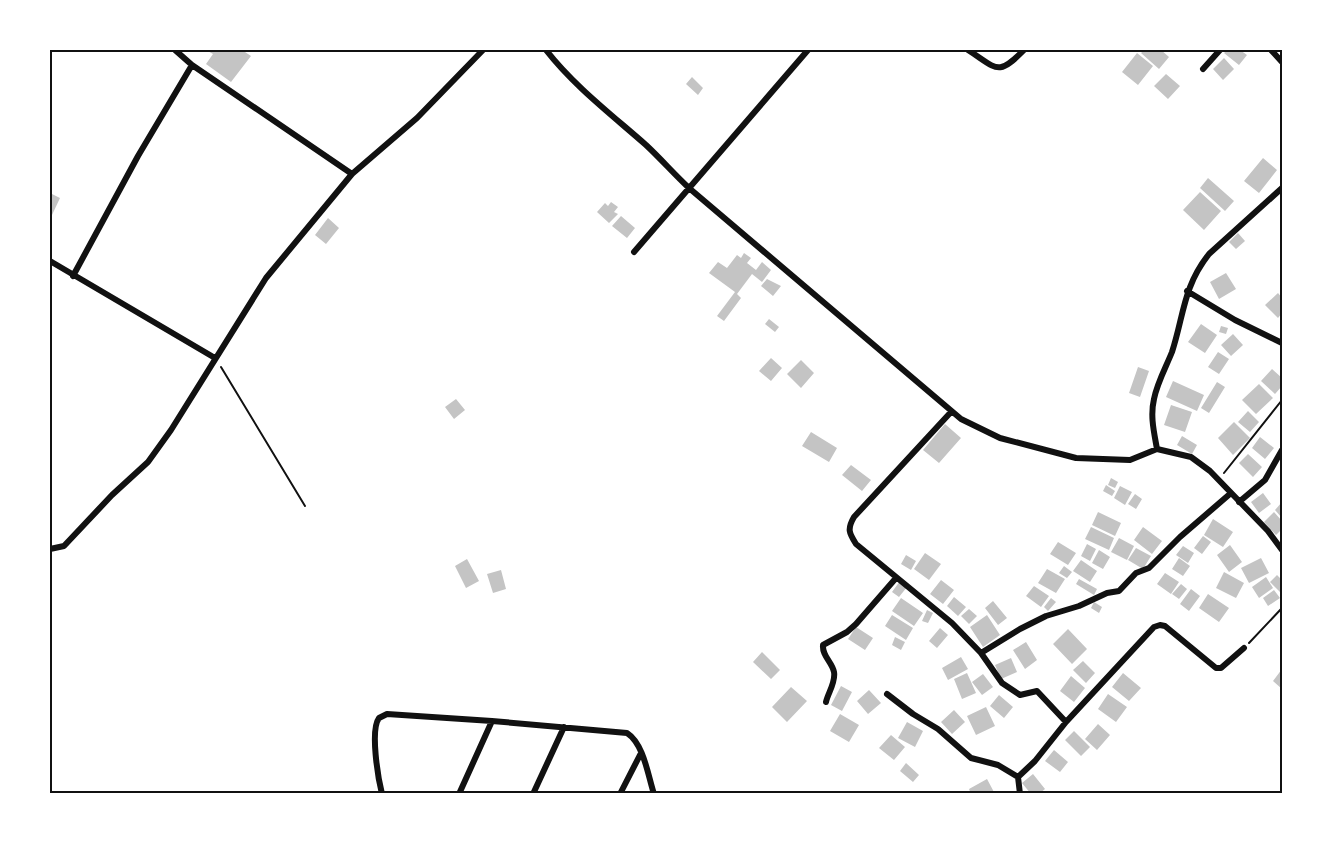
<svg xmlns="http://www.w3.org/2000/svg" width="1332" height="843" viewBox="0 0 1332 843" font-family="Signika,sans-serif">
<style>
.building{fill:#c4c4c4}
.lines{fill:none;stroke-linecap:round;stroke-linejoin:round}
.path{stroke:#111;stroke-width:2}
.minor{stroke:#111;stroke-width:6}
.neatline{fill:none;stroke:#111;stroke-width:2}
</style>
<rect width="100%" height="100%" fill="#fff"/>
<!-- building -->
<path class="building" d="M206 50H242L251 56 231 82 206 64 213 54Z
M1144 50H1161L1169 57 1159 69 1141 53Z
M1227 50H1240L1247 55 1239 65 1224 53Z
M1137 53 1153 66 1138 85 1122 72Z
M1224 58 1234 69 1223 80 1213 69Z
M1166 74 1180 86 1168 99 1154 86Z
M692 77 703 88 698 95 686 84Z
M1263 158 1277 170 1259 193 1244 181Z
M1208 178 1234 201 1225 211 1200 188Z
M1200 192 1221 211 1204 230 1183 210Z
M50 193 60 198 52 215 50 214Z
M611 202 618 207 614 212 618 214 609 223 597 212 605 203 608 206Z
M621 216 635 228 627 238 612 226Z
M328 218 339 228 326 244 315 235Z
M1238 233 1245 241 1236 249 1229 242Z
M744 253 751 258 747 263 756 270 762 262 771 270 762 282 752 274 737 294 741 298 724 321 717 316 735 292 709 273 718 262 727 268 737 255 741 258Z
M1226 273 1236 289 1219 299 1210 282Z
M767 279 781 286 773 296 761 286Z
M1278 293 1282 298V313L1278 318 1265 305Z
M769 319 779 327 775 332 765 324Z
M1201 324 1217 335 1205 353 1188 342Z
M1221 326 1228 328 1226 334 1219 332Z
M1233 334 1243 345 1231 356 1221 345Z
M1218 352 1229 359 1219 374 1208 367Z
M771 358 782 368 771 381 759 371Z
M801 360 814 373 801 388 787 374Z
M1138 367 1149 371 1140 397 1129 393Z
M1272 369 1282 378V386L1275 394 1261 381Z
M1173 381 1204 395 1197 411 1166 397Z
M1217 382 1225 387 1209 413 1201 408Z
M1259 384 1273 398 1256 414 1242 400Z
M456 399 465 410 454 419 445 407Z
M1171 405 1192 412 1185 432 1164 425Z
M1248 411 1259 422 1250 432 1238 422Z
M1234 422 1250 438 1233 455 1218 438Z
M945 424 961 438 939 463 923 450Z
M811 432 837 448 829 462 802 446Z
M1182 436 1197 445 1192 454 1177 445Z
M1260 437 1274 448 1265 459 1252 448Z
M1248 454 1262 467 1253 477 1239 463Z
M851 465 871 480 862 491 842 475Z
M1111 478 1118 482 1115 488 1108 485Z
M1106 485 1115 491 1112 496 1103 491Z
M1120 486 1132 492 1125 505 1114 498Z
M1263 493 1271 504 1259 513 1251 502Z
M1135 494 1142 499 1136 509 1128 504Z
M1282 502V518L1275 510Z
M1098 512 1121 523 1115 536 1092 525Z
M1274 512 1282 521V529L1276 535 1264 522Z
M1213 519 1233 532 1223 547 1204 535Z
M1091 527 1114 538 1109 550 1085 539Z
M1143 527 1162 541 1152 554 1134 540Z
M1203 536 1211 542 1202 554 1194 548Z
M1119 538 1134 546 1127 560 1111 552Z
M1058 542 1076 553 1068 565 1050 554Z
M1087 544 1096 549 1090 561 1081 556Z
M1230 545 1242 562 1229 572 1217 555Z
M1183 546 1194 553 1188 563 1176 555Z
M1136 548 1151 556 1143 569 1128 560Z
M1099 550 1110 557 1103 569 1092 563Z
M925 553 941 564 929 580 914 569Z
M906 555 916 561 911 570 901 564Z
M1179 558 1190 566 1183 576 1172 569Z
M1261 558 1269 573 1249 583 1241 568Z
M467 559 479 581 466 588 455 566Z
M1081 560 1097 571 1090 582 1073 571Z
M1064 566 1072 572 1067 578 1059 573Z
M1047 569 1065 579 1056 593 1038 583Z
M501 570 506 589 493 593 487 574Z
M1224 572 1244 583 1236 598 1216 588Z
M1165 573 1179 582 1171 594 1157 584Z
M1277 575 1282 580V594L1270 582Z
M1266 577 1273 588 1259 598 1252 587Z
M1079 579 1097 589 1094 595 1076 584Z
M941 580 954 590 943 604 930 594Z
M900 581 907 587 899 597 892 592Z
M1181 584 1187 589 1179 599 1172 594Z
M1034 586 1049 596 1041 607 1026 596Z
M1191 589 1200 596 1189 611 1180 604Z
M1274 590 1280 598 1268 606 1263 598Z
M1208 594 1229 608 1219 622 1199 608Z
M954 597 966 607 958 616 947 606Z
M901 598 923 613 914 626 892 611Z
M1051 598 1056 602 1048 611 1044 607Z
M993 601 1007 618 998 625 985 608Z
M1094 602 1102 607 1099 613 1091 608Z
M969 609 977 616 969 624 961 616Z
M927 610 933 613 928 623 922 621Z
M892 615 913 628 906 640 885 626Z
M987 615 1000 635 983 647 970 627Z
M856 627 873 638 865 650 848 639Z
M940 628 948 635 937 648 929 641Z
M1068 629 1087 649 1072 664 1053 644Z
M895 637 905 642 901 650 892 645Z
M1026 642 1037 660 1025 669 1013 650Z
M762 652 780 670 771 679 753 662Z
M961 657 968 669 948 680 942 668Z
M1011 658 1017 672 1001 679 995 665Z
M1083 661 1095 673 1086 683 1073 670Z
M1282 669V689L1273 681Z
M967 673 976 693 962 699 954 679Z
M1123 673 1141 688 1129 701 1112 687Z
M983 674 993 687 982 695 972 682Z
M1071 676 1085 688 1074 702 1060 691Z
M841 686 852 692 842 711 831 705Z
M791 687 807 701 787 722 772 707Z
M869 690 881 703 868 714 857 701Z
M1108 694 1127 707 1116 722 1098 709Z
M999 695 1013 707 1004 718 990 706Z
M986 707 995 726 976 735 967 716Z
M954 710 965 722 952 734 941 722Z
M840 714 859 725 849 742 830 731Z
M907 722 923 731 915 747 898 738Z
M1098 724 1110 735 1097 750 1085 739Z
M1074 731 1090 747 1081 756 1065 740Z
M891 735 905 747 894 760 879 748Z
M1054 750 1068 762 1060 772 1045 761Z
M906 763 919 775 913 782 900 771Z
M1033 774 1045 789 1039 794H1031L1022 783Z
M987 779 995 794H971L969 789Z"/>
<g class="lines">
<!-- path -->
<path class="path" d="M221 367 305 506
M1224 473 1282 400
M1249 643 1282 608"/>
<!-- minor -->
<path class="minor" d="M175 50 192 65 352 174
M546 50C574 86 612 115 646 145 661 159 674 174 689 188L961 419 1000 438 1076 458 1130 460 1157 449 1191 457 1210 471 1268 531 1282 550
M968 50C998 69 997 77 1024 50
M1271 50 1282 62
M1203 69 1220 50
M634 252 808 50
M50 261 215 358
M73 276 138 156 192 65
M1187 291 1235 320 1282 343
M951 412 854 517C847 529 849 533 856 544L952 623 981 653
M1157 449C1154 432 1150 416 1154 399 1157 383 1166 367 1172 352 1184 315 1183 287 1209 254L1282 188
M1239 502 1265 480 1282 450
M50 549 64 546 112 495 148 462 171 430 266 278 352 174 417 118 483 50
M887 694 913 714 938 729 971 758 998 765 1018 777
M826 702C828 693 836 682 834 672 832 662 822 656 823 645L847 632 856 624 896 578
M1066 722 1154 627 1160 625 1165 626 1216 668H1221L1244 648
M382 794C378 778 370 730 379 718L387 714 492 721 627 733C644 744 648 776 654 794
M459 794 492 721
M533 794 564 727
M620 794 641 753
M1020 794 1018 777 1035 761 1066 722 1037 691 1020 695 1002 683 981 653 1020 629 1046 616 1079 606 1107 593 1119 591 1136 573 1149 568 1180 537 1231 493"/>
</g>
<!-- border -->
<rect width="1332" height="843" fill="none" stroke="#ffffff" stroke-width="102"/>
<rect x="51" y="51" width="1230" height="741" class="neatline"/>
</svg>
